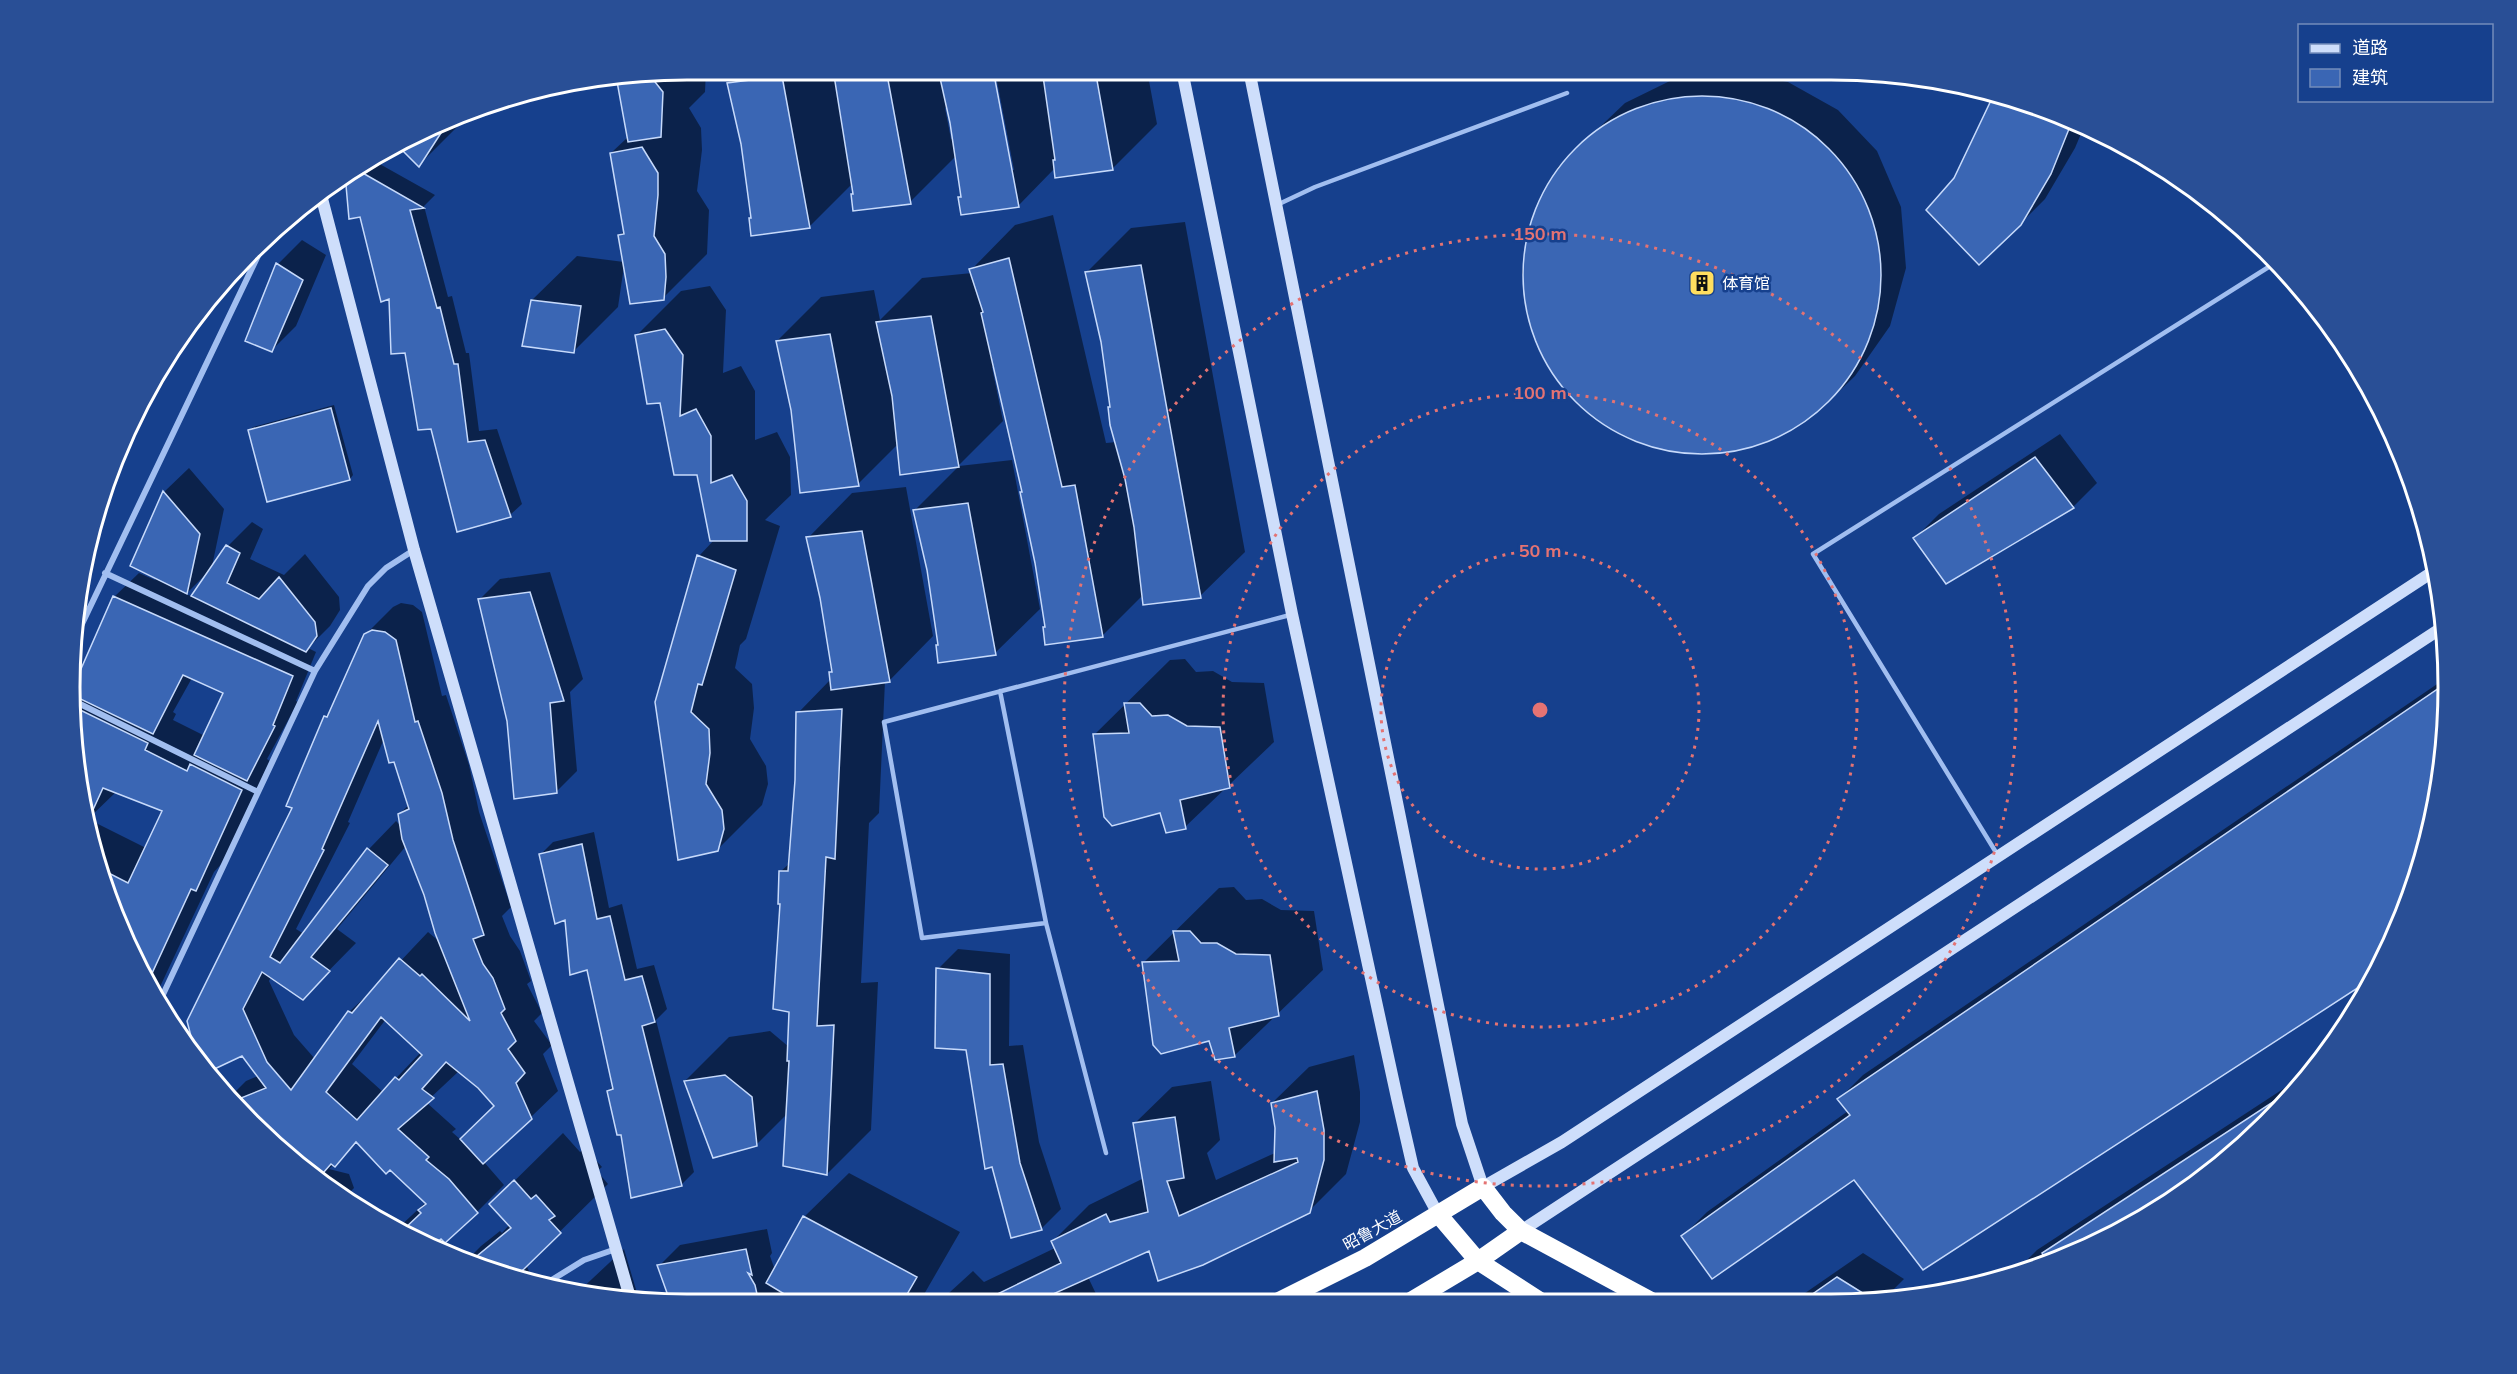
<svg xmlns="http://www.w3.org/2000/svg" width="2517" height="1374" viewBox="0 0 2517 1374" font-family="Mulish,'Noto Sans SC',sans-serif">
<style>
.shadow{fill:#0007;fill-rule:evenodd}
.building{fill:#3a66b4;stroke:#c7dafb;stroke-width:1.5;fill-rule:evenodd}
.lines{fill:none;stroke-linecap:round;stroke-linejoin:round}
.lane{stroke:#a1bef0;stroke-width:4.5}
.street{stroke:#a1bef0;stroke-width:6}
.secondary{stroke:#cedefb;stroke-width:12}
.highway{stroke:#fff;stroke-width:18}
.ring{fill:none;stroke:#e47373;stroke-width:3;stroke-dasharray:3 6}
.labels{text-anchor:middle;stroke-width:5;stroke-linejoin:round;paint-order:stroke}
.poi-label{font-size:16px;fill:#fff;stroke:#16408d;text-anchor:start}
.street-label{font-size:16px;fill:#fff;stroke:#16408d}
.rim{fill:none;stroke:#fff;stroke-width:3}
.centre{fill:#e47373;stroke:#16408d;stroke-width:3}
.ring-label{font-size:18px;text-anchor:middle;font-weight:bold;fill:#e47373;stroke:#16408d;stroke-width:5;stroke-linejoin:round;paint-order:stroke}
</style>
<rect width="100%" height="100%" fill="#16408d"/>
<!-- shadow -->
<path class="shadow" d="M687 69H706L705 92 689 108 701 128 702 150 697 191 709 210 707 254 663 298 624 266 618 307 574 351 532 300 577 256 624 262 620 235 625 230 611 153 628 137 617 76Z
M743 69 1147 70 1157 124 1113 168H1055L1019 205 960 198 962 196 956 156 910 202 852 194 854 192 853 183 809 227 753 217 742 143 728 84ZM993 76H996L1014 170H1011ZM948 107 954 138 951 139 945 108Z
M1732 71 1788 82 1838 110 1877 151 1901 207 1906 268 1890 326 1855 376 1829 401 1779 436 1721 453 1660 449 1604 424 1559 383 1531 329 1522 273 1532 217 1558 167 1625 103 1676 78Z
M1996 93 2083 129 2075 148 2045 199 2020 224 1955 179Z
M470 110 463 121 419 165 397 143Z
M369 158 435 195 424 206 448 297 452 296 466 353H469L479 431 497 429 522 504 510 515 432 427 390 297 361 216 350 217 346 173Z
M1053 215 1106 443 1117 442 1102 341 1087 272 1131 228 1185 222 1245 552 1200 596 1143 595 1103 635 1044 628 1046 626 1024 491 995 366 992 367 1003 421 958 466 898 444 858 484 792 410 777 341 821 297 874 290 880 320 922 278 972 273 971 270 1015 225Z
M302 240 326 255 296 326 272 350 278 264Z
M710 286 726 310 723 373 741 366 755 391V440L777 432 790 457 791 495 765 520 780 526 746 639 740 645 735 668 752 684 754 708 750 739 766 766 768 784 762 805 717 850 679 858 699 556 715 539 698 474 661 401 637 335 681 291Z
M334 405 353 475 350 479 250 430 253 427Z
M2060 434 2097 483 2073 507 1915 538 1939 514Z
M1012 460 1040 609 995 653 937 646 939 644 928 570 915 510 959 466Z
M189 468 224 509 211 571 228 546 252 522 263 529 250 559 284 575 305 554 339 597 340 610 330 626 308 648 316 652 296 701 298 702 267 759 270 761 225 860 214 872 158 991 161 992 157 1000 116 924 90 847 70 728V703L78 695 114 597 139 573 155 580 156 578 132 566 165 491ZM209 571 193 597 186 594ZM192 678 225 692 205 736 173 720 176 714 173 712ZM116 792 164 810 146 848 88 819Z
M906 487 933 636 889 681H885L879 813 869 823 861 983 878 982 871 1130 827 1174 787 1114 756 1145 685 1081 729 1037 770 1031 789 1047 791 1011 780 872 791 862 797 780 798 713 831 679 833 671 822 598 808 538 852 493Z
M550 572 583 679 570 692 577 771 556 792 508 720 480 599 500 579Z
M401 603 413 605 422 612 442 696 446 695 469 765 479 812 511 907 502 916 510 936 520 951 531 981 527 984 542 1013 534 1021 552 1045 543 1054 558 1091 484 1162 504 1185 477 1212 436 1246 396 1230 426 1202 358 1142 329 1169 349 1174 354 1188 343 1199 311 1177 228 1099 246 1081 258 1076 242 1054 205 1072 190 1053 193 1052 197 1059 294 807 325 717 332 710 365 635 393 607ZM384 739 395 760 409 805 399 814 401 826 396 821 369 849 304 934 296 929 350 823 348 822ZM406 846 440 942 428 932 378 985 349 1012 315 1059 294 1035 269 981 271 977 302 998 356 943 337 929ZM386 1019 421 1052 383 1092 352 1064ZM459 1071 496 1106 461 1140 452 1132 456 1129 426 1102Z
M1185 659 1196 672 1213 671 1232 682 1264 683 1274 742 1185 827 1161 811 1094 735 1170 660Z
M2446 678 2443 767 2415 885 2374 976 1924 1268 1854 1178 1683 1236 1707 1212 1848 1111 1839 1099 1863 1075Z
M594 832 609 908 622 904 637 969 654 965 667 1009 656 1020 694 1172 682 1184 633 1196 622 1133 608 1091 614 1085 588 968 541 854 553 842Z
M1234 887 1246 900 1262 899 1281 910 1314 911 1323 970 1235 1055 1210 1039 1143 963 1219 888Z
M958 949 1010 954 1009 1046 1023 1045 1039 1142 1061 1209 1041 1229 967 1049 938 969Z
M1354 1055 1360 1092V1122L1346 1174 1309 1211 1150 1249 1088 1277 1097 1296 1091 1302 938 1303 973 1271 984 1282 1055 1248 1052 1242 1089 1205 1144 1178 1135 1123 1172 1087 1211 1081 1220 1140 1207 1153 1216 1180 1275 1153 1276 1128 1272 1103 1309 1067Z
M2306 1074 2267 1124 2173 1201 2029 1272 2014 1276 2013 1274 2037 1250Z
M563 1133 580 1152 585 1148 602 1167 597 1171 608 1184 526 1265 536 1285 527 1284 468 1259 481 1246 500 1231 502 1233 510 1224 491 1204Z
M849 1173 960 1232 919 1303H802L791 1297 795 1303 672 1304 659 1266 680 1245 767 1229 772 1253 770 1256 775 1270 804 1217Z
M624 1249 640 1303 578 1292 592 1279Z
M1863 1253 1904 1279 1883 1300H1795Z"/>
<!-- building -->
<path class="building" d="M833 69H886L911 204 853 211 851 194H853Z
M938 69H993L1019 207 961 215 958 197H961L950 123Z
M1042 69H1095L1113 170 1055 178 1053 160H1055Z
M648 73 663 92 661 137 628 142 616 76Z
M782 76 810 228 751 236 749 218H751L741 144 727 83Z
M1995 92 2071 124 2051 174 2021 225 1979 265 1926 210 1954 178Z
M1523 275a179 179 0 1 1 358 0a179 179 0 1 1-358 0Z
M450 119 419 167 396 144 397 143Z
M642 147 658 173V195L654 236 665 254 666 277 664 300 630 304 618 235 624 234 610 153Z
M354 168 424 208 410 210 437 308 440 307 454 364H458L468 442 485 440 511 517 457 532 431 429 418 430 405 353 391 354 389 299 381 302 360 217 349 219 345 174Z
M1009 258 1062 487 1075 485 1103 637 1045 645 1043 627H1045L1035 563 1020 492H1022L981 313 983 312 969 269Z
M276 263 303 280 272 352 245 341Z
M1141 265 1201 598 1143 605 1134 527 1125 479 1110 425 1108 407H1110L1101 342 1085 272Z
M531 300 581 306 574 353 522 346Z
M931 316 959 467 900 475 892 396 876 322Z
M665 329 683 355 680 416 696 409 711 436V483L732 475 747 501V541H710L697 475H674L660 403 647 404 635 335Z
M830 334 859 486 800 493 791 410 776 341Z
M331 408 350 480 267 502 248 430Z
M2035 457 2074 508 1946 584 1913 538Z
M163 491 200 534 187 594 130 566Z
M968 503 996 655 938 663 936 645H938L927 570 913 510Z
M862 531 890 682 831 690 829 672H832L820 598 806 537Z
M226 545 240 553 227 583 259 599 279 577 315 622 317 636 306 652 191 596Z
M697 555 736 570 702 685 698 684 691 712 709 729 710 753 706 784 722 810 724 829 718 851 678 860 655 702Z
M530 592 564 701 550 703 557 793 514 799 507 721 478 599Z
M113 596 293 676 273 725 275 726 247 781 194 755 223 693 183 675 153 734 70 694Z
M372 630 385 632 396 640 415 722 418 721 442 793 453 840 484 935 473 939 483 964 493 978 505 1009 501 1013 516 1041 508 1049 525 1073 516 1083 532 1119 483 1164 460 1139 494 1106 478 1088 446 1062 422 1089 434 1098 398 1129 429 1157 426 1160 449 1179 478 1213 445 1243 441 1239 434 1245 401 1232 421 1213 418 1210 426 1204 390 1170 386 1174 356 1142 335 1167 331 1164 316 1181 311 1177 231 1102 266 1088 242 1056 206 1073 198 1063 187 1021 292 808 286 806 324 716 327 717 364 634ZM378 721 389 763 394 762 409 809 398 814 402 839 424 895 435 933 470 1021 422 974 420 976 399 958 352 1013 348 1011 291 1090 267 1062 243 1009 262 972 303 1000 330 971 311 957 388 865 367 848 280 963 270 957 324 850 322 849ZM381 1017 422 1055 399 1080 395 1077 357 1120 326 1092Z
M2445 684 2443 767 2415 885 2373 978 1923 1270 1854 1180 1712 1279 1681 1236 1850 1115 1837 1099Z
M1124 703H1140L1152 716 1168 715 1187 726 1220 727 1230 788 1180 800 1186 829 1166 833 1160 813 1112 826 1104 817 1093 734 1129 733Z
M70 705 148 743 145 750 187 771 190 764 242 790 196 891 191 889 148 982 116 924 97 867 128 883 162 811 103 788 86 825 70 728Z
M842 709 835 859 826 857 817 1026 834 1025 827 1175 783 1166 789 1061H787L789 1012 773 1009 780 904H778L779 871H788L795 780 796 712Z
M582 844 597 919 610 916 625 980 642 976 655 1022 642 1026 682 1186 631 1198 621 1135H617L607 1091 613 1089 587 970 570 975 565 920 555 924 539 854Z
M1173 931H1190L1201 943H1217L1236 954 1270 955 1279 1016 1229 1028 1235 1057 1215 1060 1209 1041 1161 1054 1153 1045 1142 962 1179 961Z
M936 968 990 974V1065L1003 1064 1020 1163 1042 1230 1011 1238 992 1167 985 1169 966 1050 935 1048Z
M725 1075 752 1097 757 1146 713 1158 684 1081Z
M1317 1091 1324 1130V1160L1310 1213 1203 1265 1158 1281 1149 1251 1044 1298 1046 1302 979 1303 1061 1263 1051 1241 1106 1214 1110 1222 1148 1212 1133 1123 1175 1117 1184 1178 1167 1181 1179 1216 1298 1162 1297 1158 1274 1162 1275 1128 1271 1103Z
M2285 1094 2287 1097 2267 1124 2173 1201 2047 1263 2042 1253Z
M514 1180 531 1199 536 1195 555 1216 549 1220 561 1233 524 1269 512 1278 481 1265 477 1256 511 1228 489 1204Z
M803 1216 917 1277 902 1303H799L766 1283Z
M746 1249 752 1275 748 1273 755 1285 759 1303 671 1304 657 1265Z
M1837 1277 1874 1300H1804Z"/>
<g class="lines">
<!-- lane -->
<path class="lane" d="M1279 204 1315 187 1567 93
M1000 691 1046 923
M1997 854 1813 554 2275 263
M1106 1153 1046 923 922 938 884 722 1290 615"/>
<!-- street -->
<path class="street" d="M105 573 315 671
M70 649 266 239
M70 699 258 792
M159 1003 315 671 368 586 386 568 414 550
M542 1286 584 1260 616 1249"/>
<!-- secondary -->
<path class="secondary" d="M1182 70 1292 614 1397 1098 1413 1168 1438 1214
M1249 70 1462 1124 1483 1187 1562 1142 2434 571
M320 191 414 550 631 1301
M1521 1231 2443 627"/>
<!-- highway -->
<path class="highway" d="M1438 1214 1478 1261 1540 1301
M1411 1301 1478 1261 1521 1231
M1277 1302 1365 1258 1483 1187 1503 1213 1521 1231 1651 1301"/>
</g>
<!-- distance rings -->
<g class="ring">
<circle cx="1540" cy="710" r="159"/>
<circle cx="1540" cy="710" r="317"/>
<circle cx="1540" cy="710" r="476"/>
</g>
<!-- icons -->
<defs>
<g id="building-square" transform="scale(1.35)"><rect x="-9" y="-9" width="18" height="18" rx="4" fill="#ffde5f" stroke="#16408d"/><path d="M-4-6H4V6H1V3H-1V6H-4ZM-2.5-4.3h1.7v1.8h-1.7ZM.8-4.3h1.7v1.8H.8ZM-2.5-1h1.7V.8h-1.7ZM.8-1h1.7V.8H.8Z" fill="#111"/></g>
</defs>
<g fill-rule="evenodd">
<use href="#building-square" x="1702" y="283"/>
</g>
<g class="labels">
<!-- poi labels -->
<g class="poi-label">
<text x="1722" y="289">体育馆</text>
</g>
<!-- street labels -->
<g class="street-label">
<text transform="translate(1372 1230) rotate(-29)" y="6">昭鲁大道</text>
</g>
</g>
<!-- crop -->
<path d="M0 0H2517V1374H0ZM687 80H1831A607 607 0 0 1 2438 687V687A607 607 0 0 1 1831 1294H687A607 607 0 0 1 80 687V687A607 607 0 0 1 687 80Z" fill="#294f96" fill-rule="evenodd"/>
<path class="rim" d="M687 80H1831A607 607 0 0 1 2438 687V687A607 607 0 0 1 1831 1294H687A607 607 0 0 1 80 687V687A607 607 0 0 1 687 80Z"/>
<circle cx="1540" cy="710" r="9" class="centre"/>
<g class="ring-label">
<text x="1540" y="240">150 m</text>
<text x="1540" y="399">100 m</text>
<text x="1540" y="557">50 m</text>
</g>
<!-- legend -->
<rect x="2298" y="24" width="195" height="78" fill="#16408d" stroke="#738cbb" stroke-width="1.5"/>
<rect x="2310" y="44" width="30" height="9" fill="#cedefb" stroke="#738cbb" stroke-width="1.5"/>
<text x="2352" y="54" font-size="18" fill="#ffffff">道路</text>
<rect x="2310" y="69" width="30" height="18" fill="#3a66b4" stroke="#738cbb" stroke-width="1.5"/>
<text x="2352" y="84" font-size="18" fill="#ffffff">建筑</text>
</svg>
